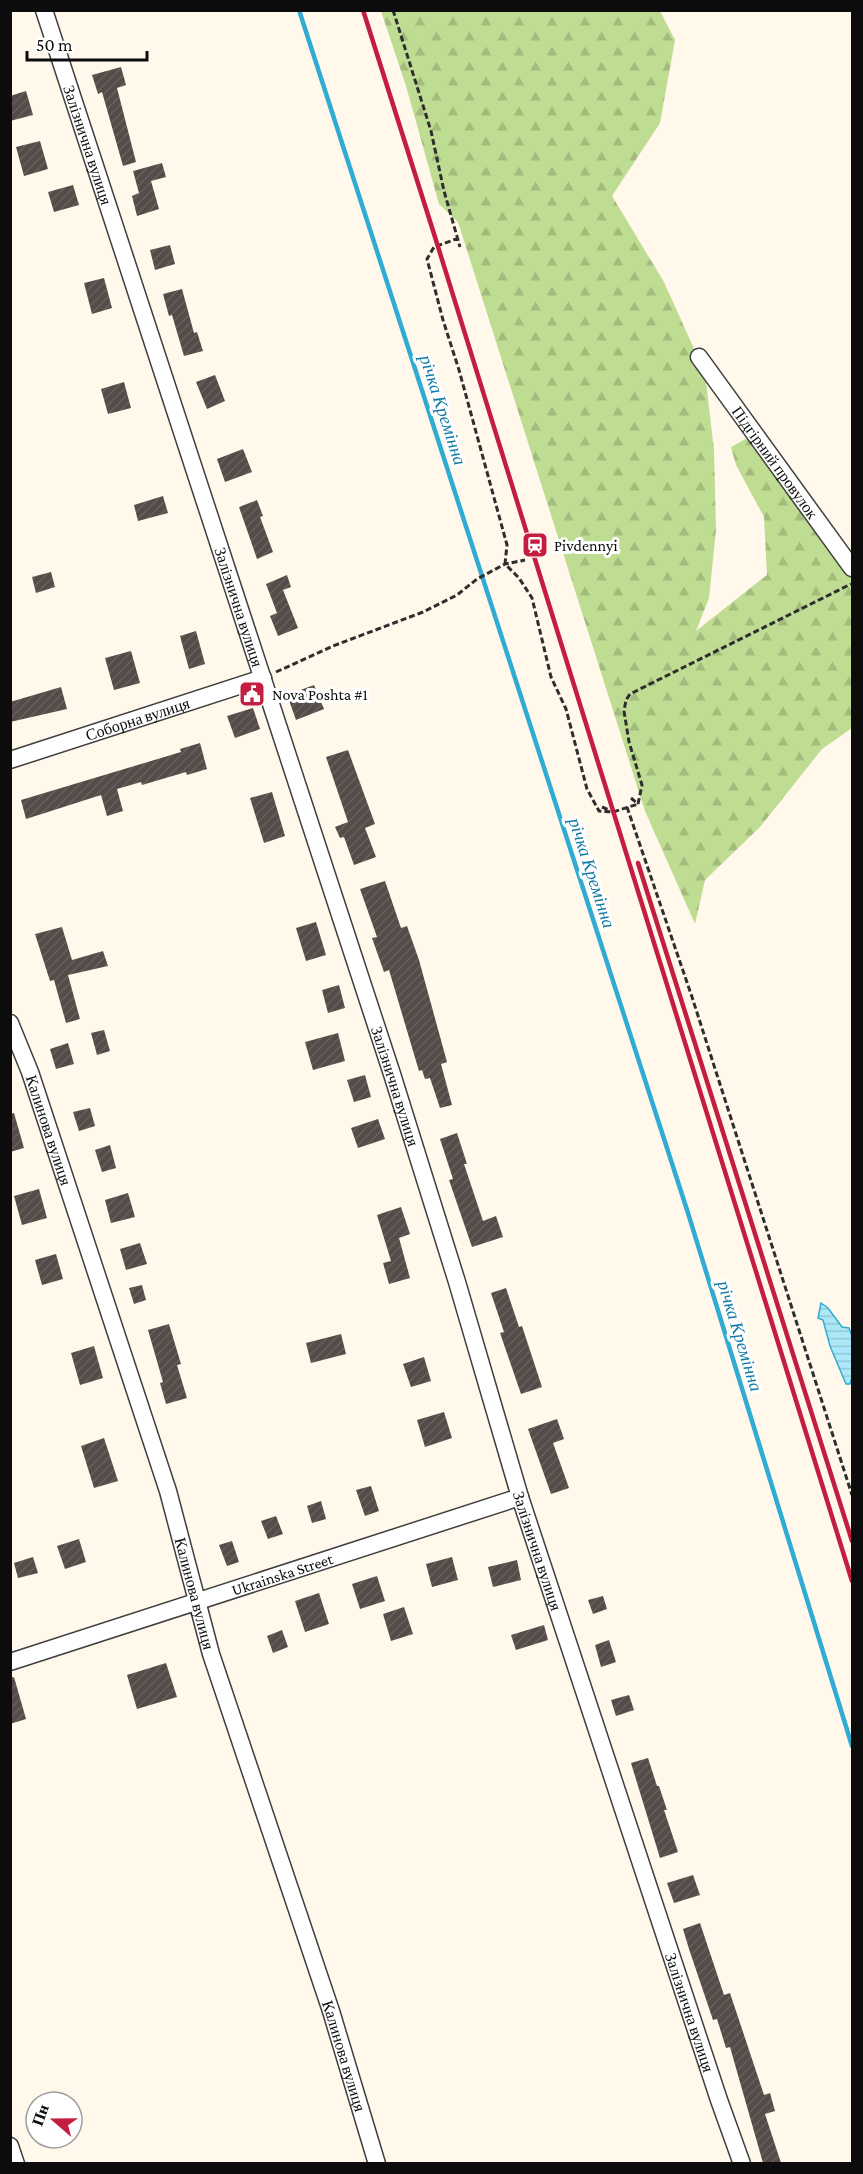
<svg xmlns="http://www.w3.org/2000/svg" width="863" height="2174" viewBox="0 0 863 2174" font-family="'Crimson Pro',serif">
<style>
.forest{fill:url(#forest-firs)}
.water{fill:url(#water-rules);stroke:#30acd4;stroke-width:1.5}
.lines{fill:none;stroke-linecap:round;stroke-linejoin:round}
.stream{stroke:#30acd4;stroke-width:4.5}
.building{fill:url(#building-hatch)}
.minor-casing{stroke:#3f3f3f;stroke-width:19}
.path{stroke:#2e2e2e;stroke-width:3;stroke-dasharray:6 3;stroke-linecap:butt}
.minor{stroke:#fff;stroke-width:16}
.rail{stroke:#c31d3f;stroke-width:4.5}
.labels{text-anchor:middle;stroke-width:6;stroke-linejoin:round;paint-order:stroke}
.street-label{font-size:16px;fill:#0c0c0c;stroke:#fff}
.poi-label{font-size:16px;fill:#0c0c0c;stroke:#fff;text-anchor:start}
.water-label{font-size:18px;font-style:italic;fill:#0f7aa4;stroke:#fff}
</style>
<defs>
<pattern id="forest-firs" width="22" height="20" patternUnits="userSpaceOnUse" patternTransform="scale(1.5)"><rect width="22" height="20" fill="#bfdd92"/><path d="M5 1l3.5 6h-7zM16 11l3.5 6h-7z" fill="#a3bc7d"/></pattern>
<pattern id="water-rules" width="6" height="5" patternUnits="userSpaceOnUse" patternTransform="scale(1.5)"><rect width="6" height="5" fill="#ade8f9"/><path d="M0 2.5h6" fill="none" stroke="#94c6d4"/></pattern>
<pattern id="building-hatch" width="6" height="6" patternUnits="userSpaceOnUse" patternTransform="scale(1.5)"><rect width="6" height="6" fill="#554b48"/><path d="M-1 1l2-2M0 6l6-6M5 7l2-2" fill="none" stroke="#68605e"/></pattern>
</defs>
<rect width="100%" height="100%" fill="#fff8eb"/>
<!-- forest -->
<path class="forest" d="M381 11H660L675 40 660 123 612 196 664 282 705 373 714 450 716 530 709 598 696 631 767 575 764 517 736 465 731 447 749 437 852 568V728L822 749 760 827 705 880 695 924 645 811 458 222 439 204 406 86Z"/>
<!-- water -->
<path class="water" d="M821 1303 828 1308 842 1327 849 1328C856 1342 855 1370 850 1384H846L830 1346 823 1320 818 1318Z"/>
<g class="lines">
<!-- stream -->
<path class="stream" d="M299 10 688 1213 852 1746"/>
</g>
<!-- building -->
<path class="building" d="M121 67 126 85 117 88 136 162 123 166 102 92 98 94 92 75Z
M26 91 33 115 10 121V96Z
M40 141 48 169 24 176 16 147Z
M162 163 166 177 151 181 159 209 137 216 132 196 139 193 133 171Z
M73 185 79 205 54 212 48 192Z
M170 245 175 264 155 270 150 250Z
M104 278 112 308 92 314 84 283Z
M182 289 194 333 197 332 203 351 184 356 172 315 169 316 163 294Z
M215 375 225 401 207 409 196 382Z
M124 382 131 408 108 414 101 389Z
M243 449 252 472 225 482 217 459Z
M163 496 168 513 138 521 134 505Z
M257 500 263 516 260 517 273 552 257 559 239 507Z
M51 572 55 587 36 593 32 577Z
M287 575 291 587 283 590 298 628 278 636 270 616 277 613 266 584Z
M196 631 205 664 189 669 180 636Z
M131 651 140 683 114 690 105 658Z
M314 685 324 709 296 720 287 695Z
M61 687 67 709 10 722V702Z
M253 708 260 729 235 738 227 716Z
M200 743 207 769 187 775 186 772 142 785 141 782 117 789 123 811 107 816 101 795 26 819 21 800 181 752 180 749Z
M348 750 375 824 365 828 376 857 354 865 344 837 340 838 335 827 348 822 326 757Z
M272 792 285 836 264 843 250 798Z
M385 881 401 928 407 926 419 960 447 1062 441 1064 452 1105 440 1108 430 1078 425 1079 422 1070 419 1071 389 970 384 972 372 938 377 937 360 889Z
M316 922 326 955 306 961 296 928Z
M62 927 72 960 103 951 108 966 68 975 80 1019 66 1023 54 980 50 981 35 934Z
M339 985 345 1008 328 1013 322 990Z
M104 1030 110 1051 97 1055 91 1033Z
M338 1033 345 1061 313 1070 305 1042Z
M68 1043 74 1064 56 1069 50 1049Z
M365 1075 371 1097 354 1102 347 1080Z
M90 1108 95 1126 79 1131 73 1112Z
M14 1113 24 1148 10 1152V1114Z
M378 1119 385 1139 358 1148 351 1128Z
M457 1133 467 1164H464L483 1221 496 1216 503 1237 472 1247 449 1180 453 1179 440 1139Z
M110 1145 116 1168 102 1172 95 1150Z
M39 1189 47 1218 22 1225 14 1196Z
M128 1193 135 1217 111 1223 105 1200Z
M401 1207 410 1234 399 1238 410 1278 389 1284 383 1263 391 1261 377 1215Z
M140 1243 147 1264 126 1270 120 1249Z
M56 1254 63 1279 42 1285 35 1260Z
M142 1285 146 1300 134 1304 129 1288Z
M506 1288 519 1327 522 1326 542 1387 521 1394 500 1333 504 1332 491 1293Z
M169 1324 181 1364 177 1365 187 1398 166 1404 160 1383 163 1382 148 1330Z
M341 1334 346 1354 311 1363 306 1343Z
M94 1346 103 1378 80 1385 71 1353Z
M424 1357 431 1381 411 1387 403 1364Z
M444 1412 452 1438 425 1447 417 1420Z
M557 1419 564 1439 553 1443 569 1488 551 1494 528 1429Z
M104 1438 118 1481 94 1488 81 1446Z
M371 1486 379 1511 365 1516 356 1490Z
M321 1501 326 1519 312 1523 307 1506Z
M276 1516 283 1534 268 1539 261 1521Z
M79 1539 86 1562 65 1569 57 1546Z
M232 1541 239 1562 227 1566 219 1545Z
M33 1557 38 1573 18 1578 14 1563Z
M452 1557 458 1580 432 1587 426 1564Z
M517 1560 521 1580 493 1587 488 1567Z
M377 1576 385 1601 360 1609 352 1584Z
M319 1593 329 1624 305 1632 295 1601Z
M603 1596 607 1609 593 1614 588 1600Z
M404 1607 413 1634 391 1641 383 1614Z
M544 1625 548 1640 516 1650 511 1635Z
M282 1630 288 1647 273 1653 267 1636Z
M609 1640 616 1662 601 1667 595 1645Z
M166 1663 177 1697 137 1709 127 1675Z
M14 1677 26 1719 10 1724V1678Z
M629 1695 634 1710 616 1716 611 1700Z
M648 1758 657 1786H659L667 1810H664L678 1852 660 1858 631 1763Z
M693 1875 700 1895 674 1903 667 1883Z
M700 1923 724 1995 730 1993 764 2095 770 2093 775 2111 765 2114 781 2163H763L730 2047 726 2048 717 2019 713 2020 689 1949 683 1929Z"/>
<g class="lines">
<!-- minor casing -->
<g class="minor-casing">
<g id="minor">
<path id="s1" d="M44 10 392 1074 457 1282 520 1497 719 2100 742 2164"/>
<path id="s2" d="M699 357 852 568"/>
<path id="s3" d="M10 760 263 678"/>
<path id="s4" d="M10 1023 30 1072 168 1491 211 1654 331 2011 377 2164"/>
<path id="s5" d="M10 1662 520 1497"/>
<path d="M10 2146 16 2164"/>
</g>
</g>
<!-- path -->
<path class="path" d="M393 10 431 131 444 191 460 247
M459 238 434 247 427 259 443 320 459 370 507 545 505 564 519 578 532 598 551 677 566 709 587 789 599 811 613 812 638 804
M276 672 333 646 423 612 457 595 477 579 505 564 525 560
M631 798 638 804
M638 804 642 785 629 742 624 711 626 700 630 694 851 584
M602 807 609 810
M627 807 692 997 852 1495"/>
<!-- minor -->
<use href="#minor" class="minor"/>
<!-- rail -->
<path class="rail" d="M363 10 435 237 852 1581
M638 863 852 1541"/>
</g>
<!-- icons -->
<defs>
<g id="station-square" transform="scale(1.35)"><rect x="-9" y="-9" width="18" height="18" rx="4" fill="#c31d3f" stroke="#fff"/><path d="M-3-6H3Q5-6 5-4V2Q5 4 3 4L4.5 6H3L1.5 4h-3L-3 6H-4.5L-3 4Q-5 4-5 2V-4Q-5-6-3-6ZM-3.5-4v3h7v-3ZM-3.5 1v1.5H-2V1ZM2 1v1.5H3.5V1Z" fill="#fff"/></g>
<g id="civic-square" transform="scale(1.35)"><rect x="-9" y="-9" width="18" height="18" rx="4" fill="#c31d3f" stroke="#fff"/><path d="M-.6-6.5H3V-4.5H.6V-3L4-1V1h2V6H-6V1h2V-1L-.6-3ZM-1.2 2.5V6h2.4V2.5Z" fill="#fff"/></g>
</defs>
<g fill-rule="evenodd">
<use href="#station-square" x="535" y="545"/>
<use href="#civic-square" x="252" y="694"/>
</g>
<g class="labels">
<!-- street labels -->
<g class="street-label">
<text dy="6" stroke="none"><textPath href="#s1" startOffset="142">Залізнична вулиця</textPath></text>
<text dy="6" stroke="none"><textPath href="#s2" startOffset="130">Підгірний провулок</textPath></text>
<text dy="6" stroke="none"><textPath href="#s1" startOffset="628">Залізнична вулиця</textPath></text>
<text dy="6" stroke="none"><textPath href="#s3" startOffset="134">Соборна вулиця</textPath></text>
<text dy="6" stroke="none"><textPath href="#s1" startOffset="1132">Залізнична вулиця</textPath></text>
<text dy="6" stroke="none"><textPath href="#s4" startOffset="114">Калинова вулиця</textPath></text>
<text dy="6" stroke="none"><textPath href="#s1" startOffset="1618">Залізнична вулиця</textPath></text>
<text dy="6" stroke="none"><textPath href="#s5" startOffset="286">Ukrainska Street</textPath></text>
<text dy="6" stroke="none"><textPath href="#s4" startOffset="600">Калинова вулиця</textPath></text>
<text dy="6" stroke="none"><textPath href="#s1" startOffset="2104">Залізнична вулиця</textPath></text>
<text dy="6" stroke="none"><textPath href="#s4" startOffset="1086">Калинова вулиця</textPath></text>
</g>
<!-- poi labels -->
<g class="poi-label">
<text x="554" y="551">Pivdennyi</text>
<text x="272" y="700">Nova Poshta #1</text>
</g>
<!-- water labels -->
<g class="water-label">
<text transform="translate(443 410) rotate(72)" y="6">річка Кремінна</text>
<text transform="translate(592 873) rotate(72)" y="6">річка Кремінна</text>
<text transform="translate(740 1336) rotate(73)" y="6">річка Кремінна</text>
</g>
</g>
<!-- border -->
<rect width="863" height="2174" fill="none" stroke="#0c0c0c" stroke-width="24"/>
<!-- north arrow -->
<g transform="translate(54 2120) rotate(290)"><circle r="28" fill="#ffffff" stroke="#9e9e9e" stroke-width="1.5"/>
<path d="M0-4.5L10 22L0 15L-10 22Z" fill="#c31d3f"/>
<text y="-9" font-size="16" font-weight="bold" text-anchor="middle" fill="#0c0c0c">Пн</text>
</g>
<!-- scale -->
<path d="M27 51v9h120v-9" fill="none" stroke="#0c0c0c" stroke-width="3"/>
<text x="36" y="51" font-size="18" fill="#0c0c0c" stroke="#ffffff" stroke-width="4.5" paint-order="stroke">50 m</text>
</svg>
